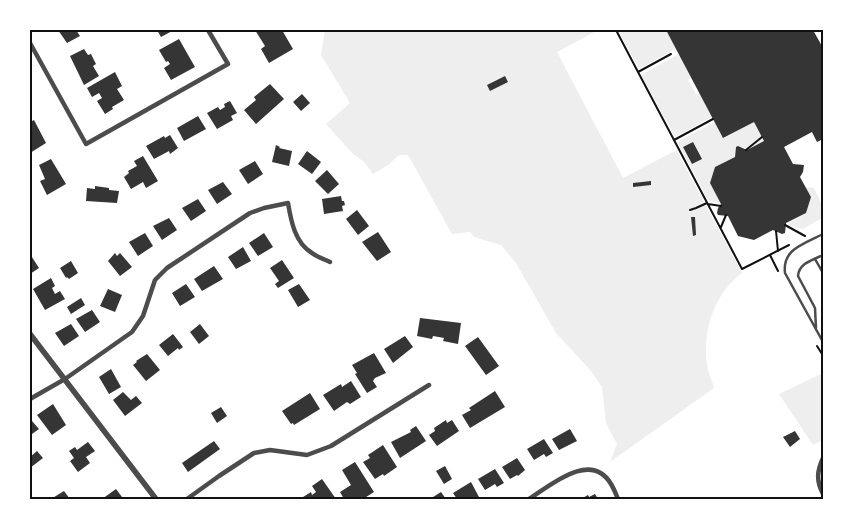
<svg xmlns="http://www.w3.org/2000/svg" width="853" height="529" viewBox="0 0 853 529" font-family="'Golos Text',sans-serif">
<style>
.green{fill:#eee}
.building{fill:#353535}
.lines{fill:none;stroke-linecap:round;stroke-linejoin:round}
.path{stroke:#111;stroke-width:2}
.service{stroke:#4c4c4c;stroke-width:2.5}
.minor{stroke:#4c4c4c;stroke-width:4.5}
.tertiary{stroke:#4c4c4c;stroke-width:5.5}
.neatline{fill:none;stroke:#111;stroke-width:2}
</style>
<rect width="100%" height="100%" fill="#fff"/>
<!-- green -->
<path class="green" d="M325 30H598L557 52 623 178 671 153 677 151 742 273C714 294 702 331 707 365 708 373 712 380 714 388L610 462 617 444 606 423 602 387 591 371 556 333 516 263 501 245 474 237 470 232 452 234 408 155H399L388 165 373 174 364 162 352 153 326 124 350 103 321 55Z
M618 30H666L676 49 639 69Z
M679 54 691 78 688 80 696 94 700 93 712 117 675 137 641 75Z
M715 122 724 138 754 122 764 141 747 150 743 147H736L735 157 715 167 710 183 721 204 708 200 677 142Z
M806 187 814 188C819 199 824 206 822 218L803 229 787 224 805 214 811 197Z
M823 373V440L813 445 779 394Z"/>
<!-- building -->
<path class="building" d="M58 30H76L80 36 67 43Z
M157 30H174L161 37Z
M255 30H282L293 49 269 63 261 49 265 46Z
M666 30H813L823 48V139L817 142 812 132 784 147 793 164 804 165 803 172 800 177 811 197 806 213 786 223 785 233 782 234 773 230 754 240 738 236 728 216 718 215 717 213 718 208 721 204 710 183 715 167 735 157 736 147 738 146 747 150 764 141 754 122 723 138Z
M179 39 195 67 171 80 164 68 170 64 168 61 166 62 159 50Z
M84 49 88 55 91 54 96 64 93 66 99 76 84 85 70 56Z
M115 72 122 86 117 89 124 100 112 107 113 109 105 114 97 101 102 98 99 93 92 97 87 88Z
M505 76 508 82 490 91 487 85Z
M270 84 284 99 256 124 244 110 256 100 254 97Z
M302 94 310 103 301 111 293 102Z
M230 101 237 113 231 116 233 120 217 129 207 113 218 107 220 110 225 107 224 104Z
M198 116 206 129 184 141 177 128Z
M34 120 46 143 30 153V122Z
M170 135 178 148 170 154 169 151 154 159 146 146 164 136 165 138Z
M693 142 702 159 692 164 683 147Z
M276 145 280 147 279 148 292 151 289 166 272 162Z
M307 151 321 162 312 174 298 164Z
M143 156 158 181 146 188 143 182 131 189 124 177 129 173 128 171 137 166 134 161Z
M51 159 66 184 47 195 40 181 45 179 39 165Z
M255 161 263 174 248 184 239 170Z
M327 170 339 184 328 194 315 181Z
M651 181V185L633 187V183Z
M223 182 232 194 217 204 208 190Z
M95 186 109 188V190L119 191 117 203 86 201 87 188 95 189Z
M341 196 342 201H344L345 205 342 206 343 211 324 214 322 199Z
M198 199 206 211 191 221 182 208Z
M357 210 369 226 358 235 346 219Z
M691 217H695L696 235 693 236Z
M169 218 177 230 162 240 153 226Z
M378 232 391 252 377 261 362 242Z
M145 233 153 246 138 256 129 242Z
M264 233 273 247 258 256 249 243Z
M243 247 251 261 236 269 228 257Z
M115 253 117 256 120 253 132 267 120 276 108 261Z
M30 254 39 268 30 274Z
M282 260 294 278 278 288 275 284 279 281 270 268Z
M71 261 78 273 69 279 67 277 66 278 60 268Z
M214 266 223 279 202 291 194 279Z
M51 278 55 286 52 288 55 294 60 291 65 299 45 310 33 289Z
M186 284 195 297 180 306 172 293Z
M299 284 310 300 298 307 288 290Z
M108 289 122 295 115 312 100 306Z
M81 298 85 305 71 314 67 307Z
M92 310 100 322 85 332 76 319Z
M420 318 461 323 458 344 443 341 444 338 433 336 432 339 417 336Z
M71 324 79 336 64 346 55 333Z
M200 324 209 336 199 344 190 332Z
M173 334 183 347 179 350 178 348 168 356 159 345Z
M405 336 413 347 393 363 384 349Z
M478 337 499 366 486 375 465 346Z
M374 353 386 373 375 378 373 381 377 387 367 393 355 374 357 373 352 365Z
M147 354 160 370 146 381 133 365 137 362 136 361Z
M111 369 121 387 109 394 99 377Z
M351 381 361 397 350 404 347 402 334 411 323 395 341 384 342 387Z
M495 391 505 407 470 428 462 415 471 410 469 408Z
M123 392 131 400 136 396 142 403 125 416 113 400Z
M310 393 320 409 294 425 293 423 291 424 282 411Z
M53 404 66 425 52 435 37 415Z
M221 407 227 416 217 423 211 413Z
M446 420 447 423 452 420 459 431 437 446 429 435 435 431 434 428Z
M32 421 39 429 32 434 30 431V422Z
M416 426 426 441 400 458 391 442 411 432 410 430Z
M570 429 577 441 559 450 552 439Z
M795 431 800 439 790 447 783 437Z
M544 439 553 453 546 457 544 454 534 460 527 449Z
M214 441 220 449 188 472 182 463Z
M88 442 95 451 86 457 90 463 78 472 70 461 74 458 69 451 75 447 77 450Z
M383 445 397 467 384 476 383 474 375 479 363 462 370 458 368 455Z
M37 451 43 458 30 468V457Z
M517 458 525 470 518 476 517 475 510 479 502 467Z
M355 462 374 492 363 499H344L340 492 351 485 342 470Z
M445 466 452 479 444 484 436 471Z
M495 469 504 483 497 487 495 484 485 490 478 479Z
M322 479 336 499H305L303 497 311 492 312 495 316 492 312 486Z
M471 482 479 497 475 499H457L453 493Z
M116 489 122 497 119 499H102Z
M64 491 70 499H51Z
M441 492 446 499H430Z
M595 494 598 499H581L588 495 589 497Z"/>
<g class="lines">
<!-- path -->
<path class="path" d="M616 30 638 72
M671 54 638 72 674 140 713 119
M674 140 742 269 789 245
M746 150 762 137
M708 204 721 206
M690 210 696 208 707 203
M785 225 805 236
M721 227 726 215
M776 231 778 251
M770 255 778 271
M817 346 822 354"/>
<!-- service -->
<path class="service" d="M823 234C804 244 782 249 785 273L823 342
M815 259 823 273
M816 328 815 308 798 276C799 263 813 260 823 255"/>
<!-- minor -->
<path class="minor" d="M30 43 86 144 228 64 208 30
M30 399 65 379 132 332 143 316 155 280 167 268 250 213 264 208 288 203C291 221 295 243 312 253 317 257 324 259 330 262
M823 458C817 471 816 481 823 494
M187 499 219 476 254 453 270 450 307 455 331 446 429 385
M529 499C551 485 591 450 611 484 614 489 616 494 618 499"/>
<!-- tertiary -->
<path class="tertiary" d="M30 334 156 499"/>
</g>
<!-- border -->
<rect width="853" height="529" fill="none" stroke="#ffffff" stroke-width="62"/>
<rect x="31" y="31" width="791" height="467" class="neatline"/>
</svg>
